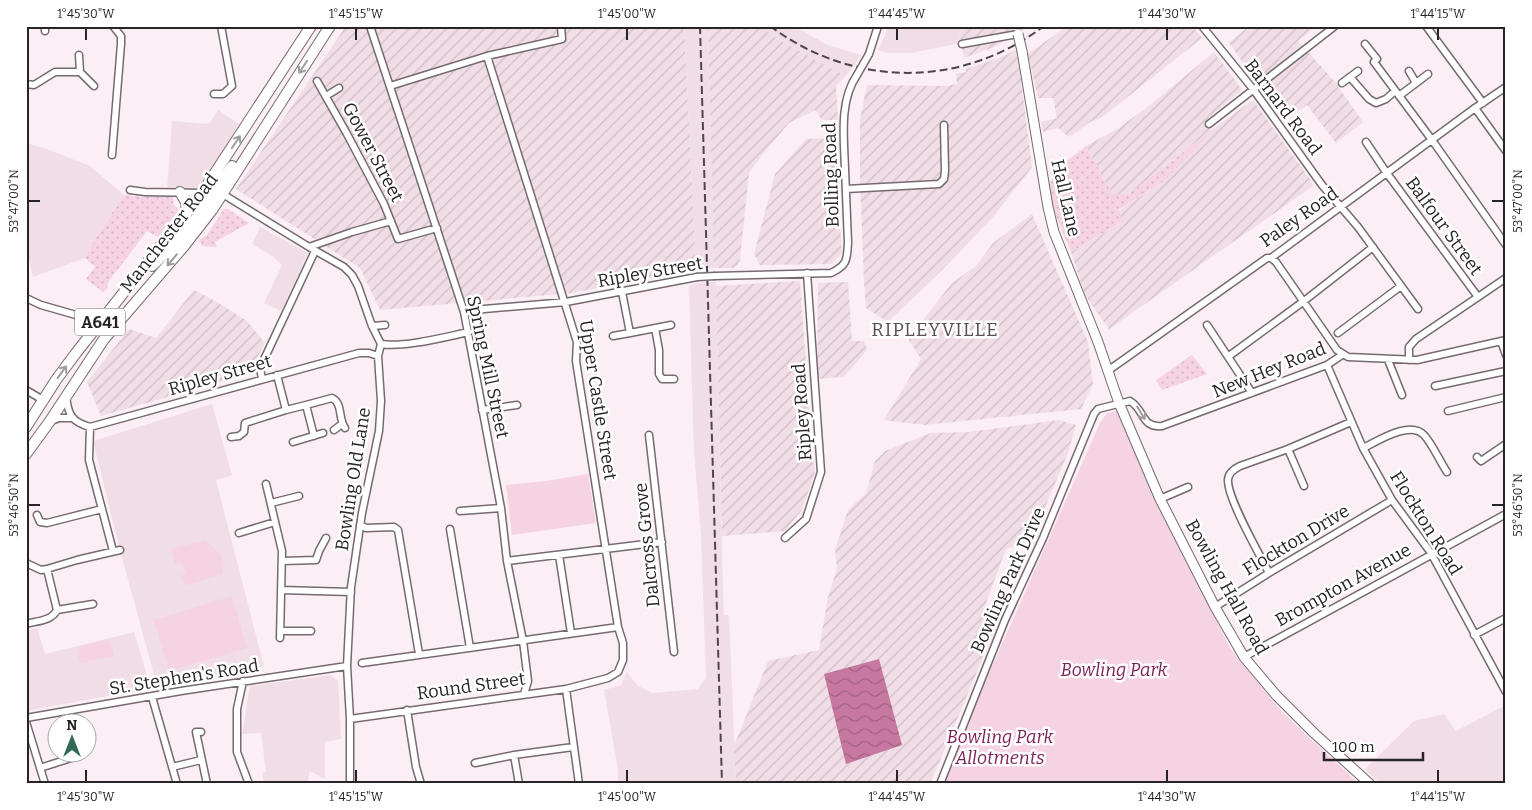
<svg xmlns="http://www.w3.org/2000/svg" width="1532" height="810" viewBox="0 0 1532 810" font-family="Bitter,serif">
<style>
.built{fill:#f1dde6}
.industrial{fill:url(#industrial-furrows)}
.grass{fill:url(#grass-dots)}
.green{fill:#f6d3e3}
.water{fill:url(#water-waves)}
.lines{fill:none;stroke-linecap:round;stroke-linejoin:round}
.street-casing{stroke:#756b6f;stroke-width:9}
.secondary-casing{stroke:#756b6f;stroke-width:11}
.primary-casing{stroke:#756b6f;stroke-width:12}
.street{stroke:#fff;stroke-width:6}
.secondary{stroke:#fff;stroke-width:9}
.primary{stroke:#fff;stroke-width:10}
.rail{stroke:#4c4649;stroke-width:2;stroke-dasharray:8 4;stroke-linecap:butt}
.street-bridge-casing{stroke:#756b6f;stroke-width:9;stroke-linecap:butt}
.secondary-bridge-casing{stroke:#756b6f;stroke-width:11;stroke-linecap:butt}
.street-bridge{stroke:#fff;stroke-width:6}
.secondary-bridge{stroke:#fff;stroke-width:9}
.oneway{stroke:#9e9c9d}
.ticks{fill:none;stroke:#282426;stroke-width:2}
.labels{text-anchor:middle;stroke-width:5;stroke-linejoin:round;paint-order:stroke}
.shield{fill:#fff;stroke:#686667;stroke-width:1}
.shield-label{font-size:16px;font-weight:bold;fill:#282426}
.street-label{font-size:18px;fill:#282426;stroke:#fff}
.park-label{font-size:18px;font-style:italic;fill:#7f2059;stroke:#fff}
.neighbourhood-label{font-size:19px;letter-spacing:1px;fill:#594f54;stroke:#fff}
.neatline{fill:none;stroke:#282426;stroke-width:2}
.ticks-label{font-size:12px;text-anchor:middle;fill:#282426}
</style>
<defs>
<pattern id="industrial-furrows" width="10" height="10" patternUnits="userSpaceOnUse" patternTransform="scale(1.25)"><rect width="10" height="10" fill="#f1dde6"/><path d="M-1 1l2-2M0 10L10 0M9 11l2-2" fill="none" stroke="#cfbec5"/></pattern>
<pattern id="grass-dots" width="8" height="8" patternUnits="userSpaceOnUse" patternTransform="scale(1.25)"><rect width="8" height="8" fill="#f6d3e3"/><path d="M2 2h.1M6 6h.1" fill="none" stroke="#d3b5c3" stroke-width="1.8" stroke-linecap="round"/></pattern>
<pattern id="water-waves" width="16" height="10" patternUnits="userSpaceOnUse" patternTransform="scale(1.25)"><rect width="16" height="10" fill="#c778a0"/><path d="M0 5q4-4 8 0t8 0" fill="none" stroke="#a26282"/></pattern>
</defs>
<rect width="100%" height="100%" fill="#fbeef4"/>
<!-- built -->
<path class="built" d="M684 26H708L714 268 696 269Z
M761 26H793L828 45 861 55 846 76 777 39Z
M887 26H958L961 43 911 53H887L878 50 885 35Z
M218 110 239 124 200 189H167L172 121 207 124 210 123Z
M26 143 44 148 90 166 124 195 95 239 85 258 33 277 26 246Z
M260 227 308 253 281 311 264 303 282 265 272 256 252 244Z
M716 282 723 595 724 615H729L736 784H618V769L604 690 621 685 627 672 638 686 653 693 698 689 706 678 701 535 694 452 689 286 696 283Z
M212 404 232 475 216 480 264 667 157 686 120 550 93 441Z
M37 628 45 654 134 632 151 688 26 711V631Z
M331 675 338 681 341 739 325 742V779L310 771 307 784H264L262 773 266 772 261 733 242 734 250 686Z
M1506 705V784H1381L1365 769 1414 721 1444 714 1456 731Z"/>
<!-- industrial -->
<path class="industrial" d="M346 26H684L696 269 571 293 380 310 360 268 236 189Z
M708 26H761L777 39 846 76 836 86 838 120H822L815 110 789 123 762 155 749 173 740 260 738 264 733 268H714Z
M958 26H1025V29L997 46 964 58Z
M1067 26H1192L1202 38 1101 118 1092 121 1069 137 1058 128 1043 132 1041 122 1057 118 1053 98H1038L1028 54Z
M1249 26H1316L1298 41 1335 82 1363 122 1336 143 1307 105 1285 120 1229 43Z
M1017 49 1032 167 994 216 942 270 888 322 866 308 864 282 860 180V119L867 85 946 86 957 84 956 74 966 72V69L1001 57Z
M1214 52 1242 90 1209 117 1210 131 1129 194H1112L1086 146 1117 129 1149 106Z
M1253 100 1312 182 1313 186 1109 329 1085 295 1071 252 1123 222 1118 211 1163 182 1217 126Z
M833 138 842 253 832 264 760 265 754 254 775 174 806 139Z
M1032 214 1088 342 1093 384 1081 409 924 425 884 420 921 359 908 339 952 283 976 266 993 243Z
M800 281 812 444 815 473 802 510 785 531 722 536 716 286Z
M848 282 852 341H864L867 350 844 377 817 379 818 283Z
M194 290 217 302 247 321 265 343 248 374 101 416 87 382 129 329 156 338Z
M1058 420 1076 425 1068 453 1028 548 1018 546 1006 549 983 611 997 624 930 784H736L734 746 768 661 819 650 828 597 837 568 835 550 848 510 866 493 875 461 885 451 931 433 970 432Z"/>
<!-- grass -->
<path class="grass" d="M1217 126 1163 182 1118 210 1124 221 1071 252 1052 206 1049 183 1063 164 1086 146 1112 194H1129Z
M124 195 141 197 171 196 174 200 173 204 179 210 158 237 147 231 109 281 107 289 103 292 86 279 95 267 85 258 95 239Z
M224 209H228L249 223 215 242 217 247 202 246 199 240 207 235Z
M1192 355 1207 374 1162 390 1156 380Z"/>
<!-- green -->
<path class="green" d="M1120 411 1151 491 1230 648 1283 713 1359 784H940L1100 423 1107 413Z
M588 474 596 523 512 535 506 485 546 481Z
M205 540 221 555 223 574 185 586 181 575 186 574 182 563 175 564 171 549Z
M232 596 247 648 169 671 154 620Z
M110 640 114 656 80 663 77 647Z"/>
<!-- water -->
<path class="water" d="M879 659 902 745 846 764 824 674Z"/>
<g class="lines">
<!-- street casing -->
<g class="street-casing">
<path id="street" d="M45 26V31
M370 26 464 312 501 508 507 561 523 641 528 681 524 694
M1202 26 1253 89 1322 185 1358 227 1418 309
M1426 26 1483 103
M962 44 1018 34
M1365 44 1377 59 1374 62 1432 140 1506 245
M869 54 878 26
M79 55 80 72
M1409 71 1416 83
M1350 77 1369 99 1376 103 1386 99 1395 91
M317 81 347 134 384 204 398 239 437 228
M1342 83 1358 71
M26 84 34 85 55 72H80L94 86
M390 86 487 56 562 39 561 26
M214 94H223L232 86 221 26
M326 96 339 88
M1399 96 1428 74
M1475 108 1506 151
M1209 124 1335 26
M1366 142 1386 172 1478 297
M112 155 121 44V36L113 26
M846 189 939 184 944 179 945 171 944 125
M130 190 145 192 203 193
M221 193 309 247 344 267 352 275 358 286 372 326 381 344 378 356 381 401 379 431 362 513 351 587 347 666 350 719V784
M309 247 352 232 391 221
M1271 258 1276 262 1337 350 1348 357 1417 360 1506 340
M715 276 831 273C848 265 847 259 848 242 847 217 846 193 845 169 844 138 839 101 857 75
M622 292 630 333 671 325
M26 298 41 305 90 319
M464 312 484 309 566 302 697 277
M1207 325 1252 393
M372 326 385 325
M655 328 659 350V374L662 379H674
M1338 333 1401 286
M613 336 630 333
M1501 341 1506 355
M381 344C403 348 445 337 469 332
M1229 356 1304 301 1373 247
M1388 360 1402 395
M1409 360V347L1416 339 1506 278
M1327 365 1363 448 1392 500 1431 553 1506 692
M1109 370 1267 258H1271L1475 108 1506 87
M277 375 286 410 306 405 314 436
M262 379 260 368 315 251
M1435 386 1506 371
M26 390 43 400
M66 396C68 415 72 422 90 427L359 353H369L378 356
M306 405 332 398C343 403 338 419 345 428
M482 410 517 405
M1448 411 1506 397
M51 421 59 418H72
M90 427 89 460 113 551
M334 430 342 424
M649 435 674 652
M231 437 239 436 244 432 245 423 286 410
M293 442 323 433
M1363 448C1378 441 1410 420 1424 435 1433 445 1439 460 1447 472
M1288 449 1304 486
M1477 457 1481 461 1506 444
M266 484 282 551 280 638
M1160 499 1188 487
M271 503 299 496
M460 511 501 508
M37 515 40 522 47 523 102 509
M360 525 366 528 394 527 398 530 419 654
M450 529 470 648
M239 533 275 522
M785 538 806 519 821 472 807 273
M559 555 571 633
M282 561 316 560 319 551 326 538
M507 561 662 542
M26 563 41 570 47 569 77 560 120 550
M1269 573C1260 555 1227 498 1228 480 1228 473 1234 469 1240 466L1288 449 1351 422
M281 590 351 592
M1215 607 1269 573 1392 500
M57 610 93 604
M26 624C36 621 52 621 57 610L47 569
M280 631H311
M1474 635 1506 618
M1244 657 1506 514
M362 663 618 627
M243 681 237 709V752L249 784
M566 689 579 784
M152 697 177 784
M407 710 416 767 421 784
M26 718 181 691 347 666
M350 719 566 689 608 678 618 672 623 660V643L618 627 576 361 577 342 487 56
M26 722 45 784
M201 732H196L207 784
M514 755 519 784
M475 763 514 755 573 747
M172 767 201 760
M40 768 71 758
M940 784 1005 620 1043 538 1094 414 1098 409 1130 401C1145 410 1141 428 1162 426L1327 365 1342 355"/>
</g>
<!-- secondary casing -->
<g class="secondary-casing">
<path id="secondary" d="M1022 51 1048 207 1054 232 1098 342 1119 403 1160 499 1215 607 1244 657 1276 695 1314 733 1370 784"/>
</g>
<!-- primary casing -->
<g class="primary-casing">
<path id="primary" d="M180 192 186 202 187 213
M202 193 218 186 232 166
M152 266 183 235 210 200 221 194
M26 427 56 380 76 353 202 193 311 26
M26 454 50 421 104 339 184 246 212 210 330 26"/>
</g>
<!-- street -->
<use href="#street" class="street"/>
<!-- secondary -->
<use href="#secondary" class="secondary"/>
<!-- primary -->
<use href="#primary" class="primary"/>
<!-- rail -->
<path class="rail" d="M700 26 722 784
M770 26C853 88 961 89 1044 26"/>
<!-- street-bridge casing -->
<g class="street-bridge-casing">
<path id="street-bridge" d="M857 75 869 54
M697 277 715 276"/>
</g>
<!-- secondary-bridge casing -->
<g class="secondary-bridge-casing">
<path id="secondary-bridge" d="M1018 34 1022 51"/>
</g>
<!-- street-bridge -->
<use href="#street-bridge" class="street-bridge"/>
<!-- secondary-bridge -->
<use href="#secondary-bridge" class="secondary-bridge"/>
</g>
<!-- one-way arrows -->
<defs><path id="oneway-shaft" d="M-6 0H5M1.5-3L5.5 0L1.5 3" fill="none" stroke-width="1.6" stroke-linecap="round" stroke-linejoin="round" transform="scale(1.25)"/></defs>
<g class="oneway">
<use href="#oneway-shaft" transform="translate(303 67) rotate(123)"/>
<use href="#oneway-shaft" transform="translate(236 142) rotate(-56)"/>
<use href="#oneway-shaft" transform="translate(172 260) rotate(130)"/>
<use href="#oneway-shaft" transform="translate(62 372) rotate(-54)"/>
<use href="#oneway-shaft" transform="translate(1141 413) rotate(59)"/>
</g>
<!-- ticks -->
<path class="ticks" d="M86 28V40M356 28V40M627 28V40M897 28V40M1167 28V40M1438 28V40M28 201H40M1492 201H1504M28 505H40M1492 505H1504M86 770V782M356 770V782M627 770V782M897 770V782M1167 770V782M1438 770V782"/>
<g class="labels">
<!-- shield labels -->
<rect class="shield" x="75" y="308.5" width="50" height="27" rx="4"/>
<g class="shield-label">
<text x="100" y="328">A641</text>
</g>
<!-- street labels -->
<g class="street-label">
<text transform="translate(1283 107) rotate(53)" y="6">Barnard Road</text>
<text transform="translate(373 152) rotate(62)" y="6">Gower Street</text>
<text transform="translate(831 175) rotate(-92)" y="6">Bolling Road</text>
<text transform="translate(1066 198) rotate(77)" y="6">Hall Lane</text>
<text transform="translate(1299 217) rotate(-35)" y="6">Paley Road</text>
<text transform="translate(1444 226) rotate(54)" y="6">Balfour Street</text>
<text transform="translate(169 233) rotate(-52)" y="6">Manchester Road</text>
<text transform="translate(650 272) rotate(-10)" y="6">Ripley Street</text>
<text transform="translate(488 367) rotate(78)" y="6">Spring Mill Street</text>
<text transform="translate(1269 370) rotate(-22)" y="6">New Hey Road</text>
<text transform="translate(220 375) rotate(-16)" y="6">Ripley Street</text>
<text transform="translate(598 400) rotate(81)" y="6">Upper Castle Street</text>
<text transform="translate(802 412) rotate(-94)" y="6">Ripley Road</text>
<text transform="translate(353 479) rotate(-81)" y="6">Bowling Old Lane</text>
<text transform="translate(1426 523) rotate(58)" y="6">Flockton Road</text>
<text transform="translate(1296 540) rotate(-31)" y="6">Flockton Drive</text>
<text transform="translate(647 545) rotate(-96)" y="6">Dalcross Grove</text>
<text transform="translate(1008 580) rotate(-66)" y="6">Bowling Park Drive</text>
<text transform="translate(1343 585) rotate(-29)" y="6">Brompton Avenue</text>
<text transform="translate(1227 587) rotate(61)" y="6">Bowling Hall Road</text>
<text transform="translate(184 677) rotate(-9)" y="6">St. Stephen's Road</text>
<text transform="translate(471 686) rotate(-8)" y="6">Round Street</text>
</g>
<!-- park labels -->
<g class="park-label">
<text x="1114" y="676">Bowling Park</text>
<text x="1000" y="743">Bowling Park<tspan x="1000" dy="21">Allotments</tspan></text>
</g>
<!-- neighbourhood labels -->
<g class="neighbourhood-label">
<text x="935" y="336">RIPLEYVILLE</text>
</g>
</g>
<!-- border -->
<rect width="1532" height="810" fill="none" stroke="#ffffff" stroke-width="55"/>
<!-- north arrow -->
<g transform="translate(72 738)"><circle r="24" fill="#ffffff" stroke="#a9a7a8"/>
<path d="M0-4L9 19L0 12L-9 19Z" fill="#326c56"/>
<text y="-8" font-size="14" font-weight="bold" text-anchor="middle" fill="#282426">N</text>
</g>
<!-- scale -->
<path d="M1324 752v8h99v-8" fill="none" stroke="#282426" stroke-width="2.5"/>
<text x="1332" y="752" font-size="15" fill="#282426" stroke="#ffffff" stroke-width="4" paint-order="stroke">100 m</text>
<rect x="28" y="28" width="1476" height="754" class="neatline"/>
<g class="ticks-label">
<text x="86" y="18">1°45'30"W</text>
<text x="356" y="18">1°45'15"W</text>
<text x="627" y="18">1°45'00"W</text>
<text x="897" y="18">1°44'45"W</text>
<text x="1167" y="18">1°44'30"W</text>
<text x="1438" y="18">1°44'15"W</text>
<text transform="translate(14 201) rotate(-90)" y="4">53°47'00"N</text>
<text transform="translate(1518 201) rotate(-90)" y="4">53°47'00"N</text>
<text transform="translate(14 505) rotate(-90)" y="4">53°46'50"N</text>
<text transform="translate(1518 505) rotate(-90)" y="4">53°46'50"N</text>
<text x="86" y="801">1°45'30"W</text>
<text x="356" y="801">1°45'15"W</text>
<text x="627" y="801">1°45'00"W</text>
<text x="897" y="801">1°44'45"W</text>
<text x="1167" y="801">1°44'30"W</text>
<text x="1438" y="801">1°44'15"W</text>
</g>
</svg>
